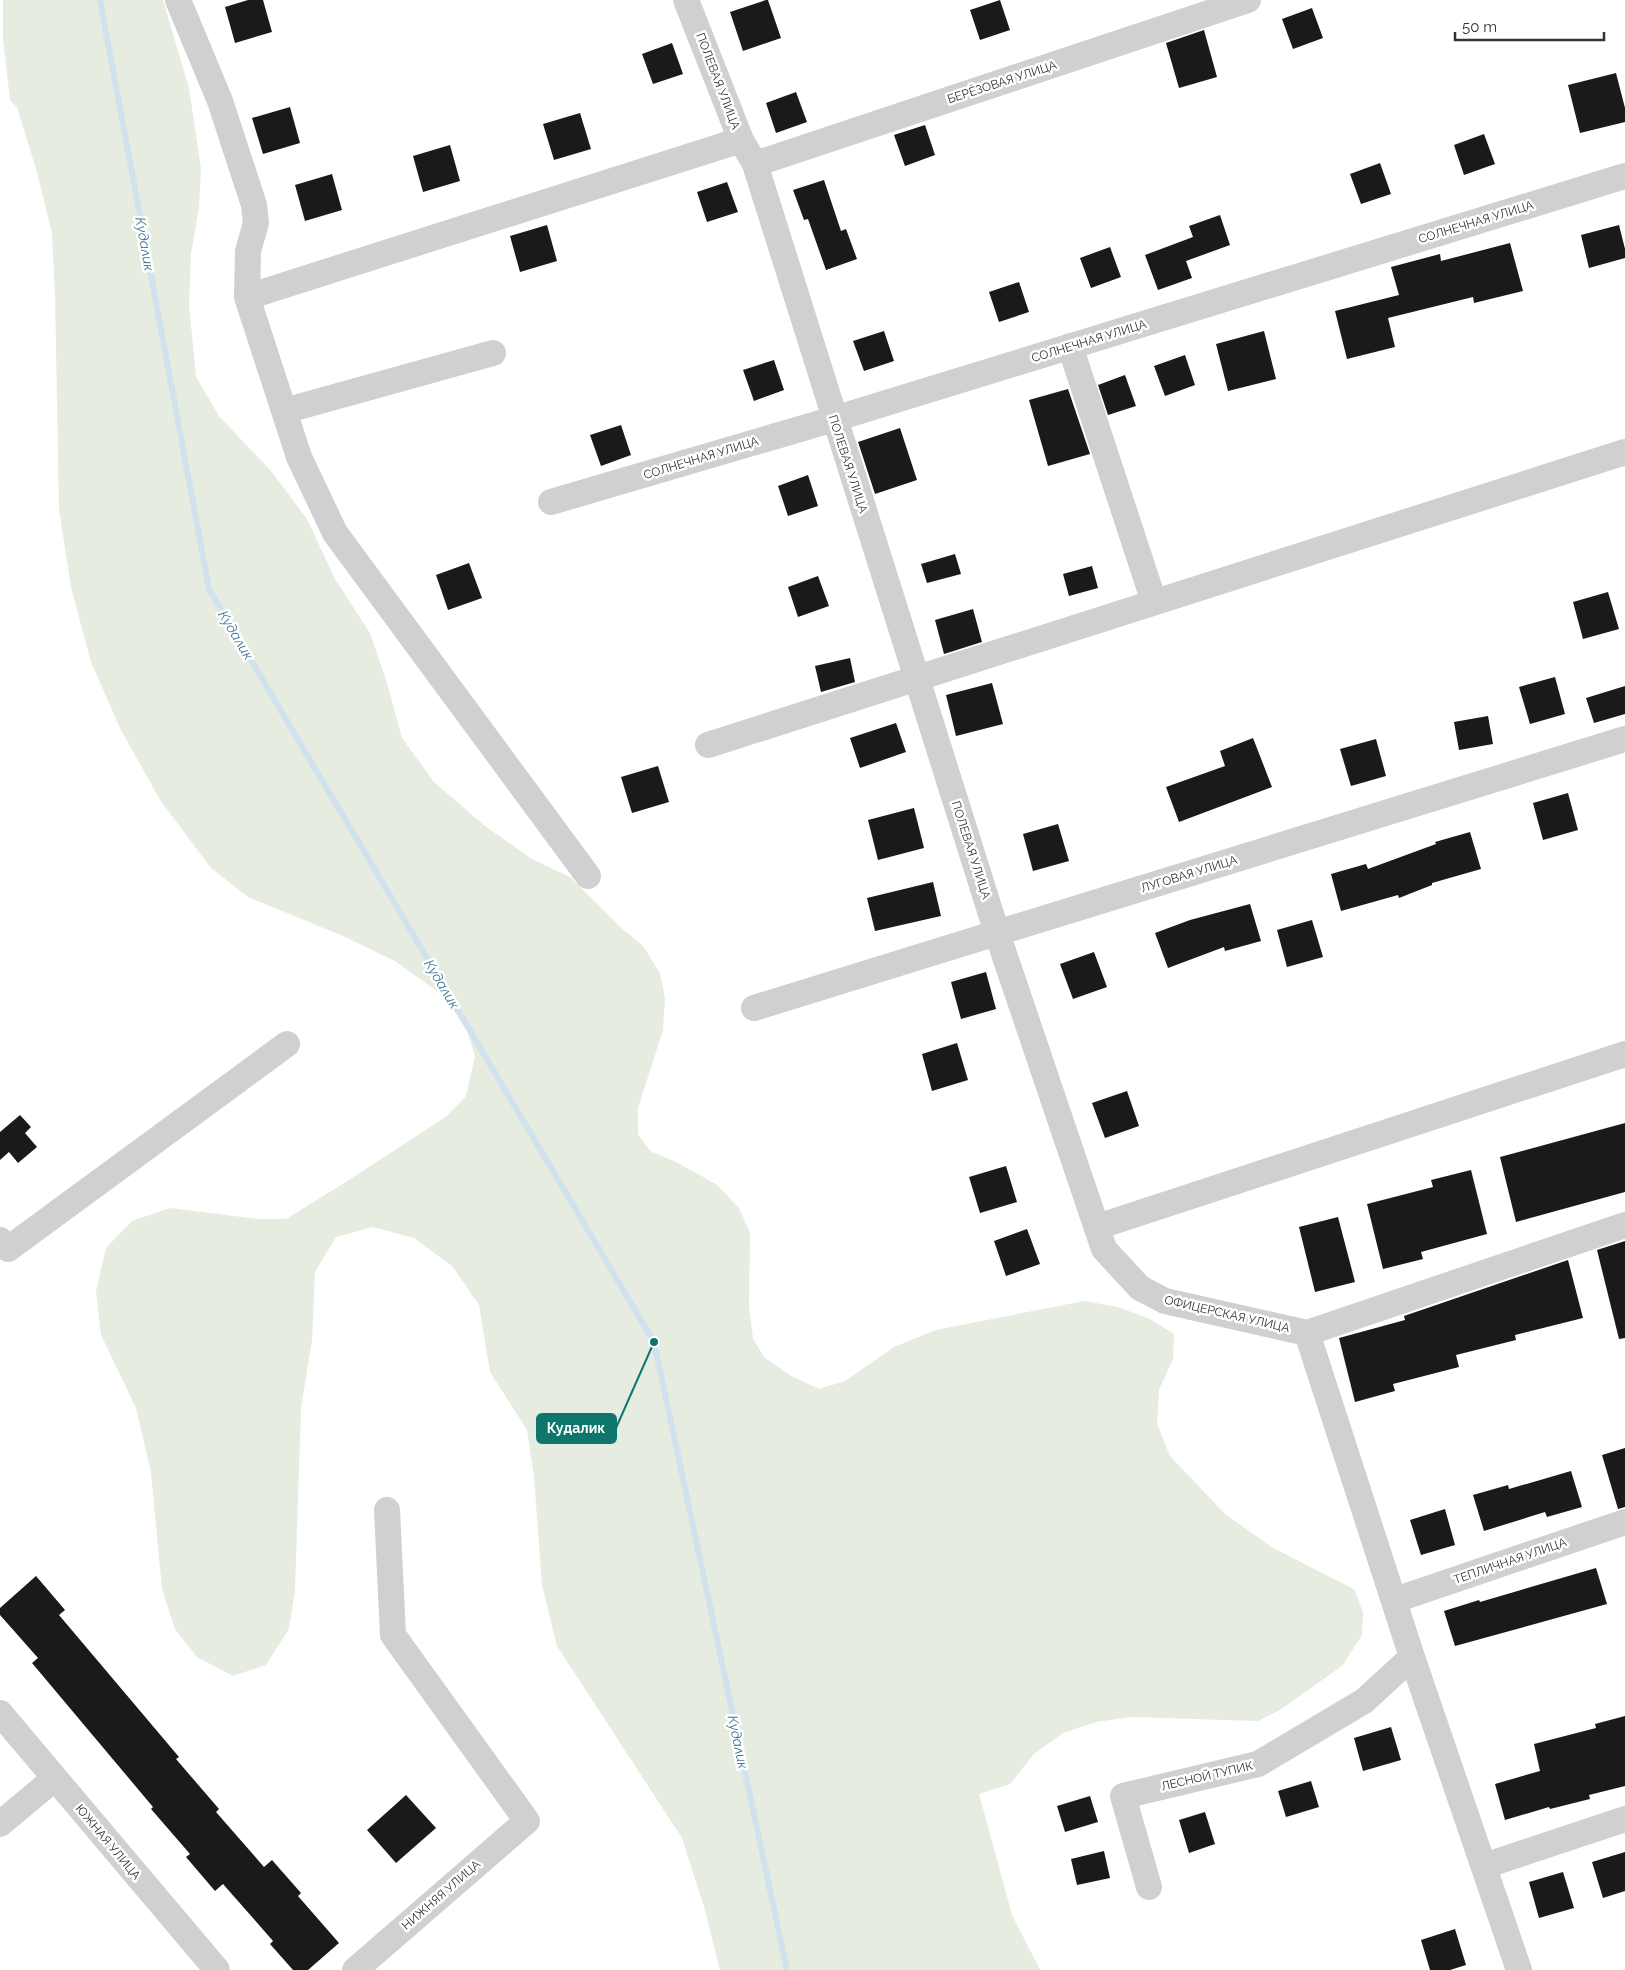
<svg xmlns="http://www.w3.org/2000/svg" width="1625" height="1970" viewBox="0 0 1625 1970" font-family="Raleway,sans-serif">
<style>
.green{fill:#e6ecdf}
.lines{fill:none;stroke-linecap:round;stroke-linejoin:round}
.stream{stroke:#cfe2ee;stroke-width:6}
.building{fill:#1a1a1a}
.minor{stroke:#d0d0d0;stroke-width:26}
.labels{text-anchor:middle;stroke-width:5;stroke-linejoin:round;paint-order:stroke}
.street-label{font-size:12px;fill:#333;stroke:#fff}
.water-label{font-size:14px;font-style:italic;fill:#3f7597;stroke:#fff}
.leader{fill:none;stroke:#0f766e;stroke-width:2}
.callout-dot{fill:#0f766e;stroke:#fff;stroke-width:2}
.callout{fill:#0f766e;stroke:#0f766e;stroke-width:2}
.callout-label{font-size:14px;text-anchor:middle;font-weight:bold;fill:#fff}
</style>
<rect width="100%" height="100%" fill="#fff"/>
<!-- green -->
<path class="green" d="M3 0H163L189 88 201 169 199 207 191 254 189 304 196 377 219 416 271 471 307 519 335 579 370 633 387 683 402 738 434 782 485 826 532 859 570 877 619 926 643 946 660 973 665 998 663 1030 638 1108V1134L650 1151 676 1162 716 1184 739 1208 750 1233 749 1305 753 1339 764 1357 791 1376 819 1389 845 1381 894 1347 936 1330 1084 1301 1118 1307 1150 1319 1174 1334 1173 1359 1159 1390 1157 1424 1170 1456 1225 1514 1273 1548 1354 1589 1363 1612 1362 1635 1342 1666 1280 1710 1258 1721 1131 1717 1096 1722 1063 1733 1034 1754 1010 1784 979 1794 1012 1915 1040 1970H720L705 1910 682 1838 557 1646 542 1585 534 1477 527 1430 490 1372 479 1305 453 1267 414 1238 373 1227 336 1237 315 1272 312 1340 301 1408 295 1590 289 1629 266 1665 233 1676 197 1657 175 1629 162 1589 151 1472 136 1408 101 1335 96 1291 106 1248 132 1221 170 1208 259 1219H286L349 1180 447 1116 466 1096 475 1056 465 1024 437 991 395 961 343 936 248 897 211 868 160 800 120 728 91 662 71 587 59 509 55 294 52 233 37 172 17 107 10 100 3 38Z"/>
<g class="lines">
<!-- stream -->
<path class="stream" d="M100 0 209 589 654 1342 787 1970"/>
</g>
<!-- building -->
<path class="building" d="M248 0H263L272 32 235 43 225 7Z
M766 0H768L781 38 743 51 730 12Z
M1000 0 1010 30 980 40 970 10Z
M1312 8 1323 38 1293 49 1282 19Z
M1204 30 1217 77 1179 88 1166 43Z
M672 43 683 74 653 84 642 54Z
M1616 73 1625 108V122L1580 133 1568 85Z
M796 92 807 122 776 133 766 103Z
M290 107 300 143 263 154 252 118Z
M580 113 591 149 554 160 543 124Z
M925 125 935 155 905 166 894 135Z
M1484 134 1495 164 1464 175 1454 145Z
M450 145 460 181 423 192 413 156Z
M1380 163 1391 194 1361 204 1350 174Z
M332 174 342 210 305 221 295 185Z
M824 180 841 231 846 229 857 259 826 270 808 219 804 220 793 190Z
M727 182 738 212 707 222 697 192Z
M1220 215 1230 245 1186 261 1192 278 1158 290 1145 255 1193 237 1189 226Z
M547 225 557 261 520 272 510 236Z
M1619 225 1625 249V258L1589 268 1581 235Z
M1510 243 1523 291 1474 303 1473 297 1388 318 1395 347 1347 359 1335 311 1399 295 1391 267 1440 254 1441 261Z
M1110 247 1121 277 1091 288 1080 258Z
M1019 282 1029 312 999 322 989 292Z
M884 331 894 361 864 371 853 341Z
M1264 331 1276 379 1228 391 1216 344Z
M1185 355 1195 385 1165 396 1154 366Z
M774 360 784 390 754 401 743 370Z
M1125 375 1136 406 1108 415 1098 385Z
M1068 389 1090 454 1048 466 1029 400Z
M621 425 631 455 601 466 590 435Z
M900 428 917 480 875 494 858 442Z
M808 475 818 506 788 516 778 486Z
M955 554 961 574 927 583 921 564Z
M469 563 482 598 448 610 436 575Z
M1092 566 1098 588 1069 596 1063 574Z
M818 576 829 606 798 617 788 587Z
M1608 592 1619 629 1583 639 1573 602Z
M973 609 982 642 944 654 935 620Z
M850 658 855 682 821 692 815 666Z
M1555 677 1565 714 1530 724 1519 687Z
M992 683 1003 724 956 736 946 695Z
M1625 686V714L1594 723 1586 698Z
M1488 716 1493 744 1459 750 1454 722Z
M896 723 906 752 860 768 850 738Z
M1253 738 1272 787 1179 822 1166 787 1225 766 1220 751Z
M1376 739 1386 776 1351 786 1340 749Z
M658 766 669 802 632 813 621 777Z
M1568 793 1578 830 1543 840 1533 803Z
M914 808 924 848 878 860 868 820Z
M1058 824 1069 861 1033 871 1023 834Z
M1470 832 1481 869 1432 883V885L1399 898 1398 895 1341 911 1331 874 1366 864 1368 869 1436 844 1435 842Z
M933 882 941 916 875 931 867 898Z
M1250 904 1261 941 1225 951 1224 947 1168 968 1155 933 1190 920Z
M1312 920 1323 957 1287 967 1277 930Z
M1094 952 1107 987 1073 999 1060 964Z
M986 972 996 1009 961 1019 951 982Z
M957 1043 968 1080 932 1091 922 1054Z
M1127 1091 1139 1126 1105 1138 1092 1103Z
M20 1115 31 1127 25 1133 37 1147 18 1163 9 1152 0 1160V1132Z
M1625 1123V1192L1516 1222 1500 1157Z
M1006 1166 1017 1202 980 1213 969 1177Z
M1471 1170 1487 1234 1421 1252 1423 1259 1383 1269 1367 1204 1433 1187 1431 1180Z
M1338 1217 1355 1282 1315 1292 1299 1227Z
M1027 1229 1040 1264 1006 1276 994 1241Z
M1625 1241V1338L1619 1339 1597 1250Z
M1568 1260 1583 1318 1515 1335 1516 1340 1456 1355 1459 1367 1393 1384 1395 1391 1355 1402 1339 1338 1405 1320 1404 1316Z
M1625 1448V1507L1618 1509 1602 1455Z
M1571 1471 1582 1507 1547 1517 1545 1512 1484 1531 1473 1495 1508 1485 1509 1489Z
M1445 1509 1455 1545 1421 1555 1410 1520Z
M1596 1568 1607 1604 1455 1646 1444 1611 1479 1600 1480 1602Z
M36 1576 65 1610 59 1615 179 1757 176 1759 219 1809 216 1812 264 1867 272 1860 301 1893 298 1896 339 1943 308 1970H293L270 1944 273 1941 223 1884 215 1891 186 1857 190 1854 151 1809 153 1807 32 1663 38 1658 0 1615V1608Z
M1625 1716V1786L1589 1795 1590 1799 1550 1809 1549 1807 1505 1820 1495 1784 1540 1771 1534 1744 1596 1728 1595 1724Z
M1391 1727 1401 1760 1363 1771 1354 1738Z
M1311 1781 1319 1807 1286 1817 1278 1791Z
M406 1795 436 1828 396 1863 367 1830Z
M1090 1796 1098 1822 1065 1832 1057 1806Z
M1205 1812 1215 1844 1189 1853 1179 1820Z
M1104 1851 1110 1878 1077 1885 1071 1859Z
M1625 1852V1891L1603 1898 1592 1862Z
M1563 1872 1574 1908 1539 1918 1529 1882Z
M1455 1929 1466 1965 1450 1970H1430L1421 1940Z"/>
<g class="lines">
<!-- minor -->
<path class="minor" d="M178 0 220 101 254 205 256 223 248 251 247 297 299 457 335 533 588 876
M686 0 741 140 755 164 997 933 1104 1249 1140 1288 1165 1301 1307 1333 1625 1225
M755 164 1248 0
M247 297 741 140
M1070 346 1154 602
M284 411 493 353
M551 502 834 419 1625 176
M708 745 1625 452
M754 1008 1625 739
M1097 1227 1625 1054
M0 1240 8 1249 287 1044
M1307 1333 1412 1657 1519 1970
M1395 1600 1625 1522
M0 1713 217 1970
M0 1824 55 1778
M1484 1866 1625 1819
M1149 1887 1123 1796 1258 1764 1364 1701 1412 1657
M355 1970 527 1821 393 1635 387 1510"/>
</g>
<g class="labels">
<!-- street labels -->
<g class="street-label">
<text transform="translate(718 81) rotate(69)" y="4">ПОЛЕВАЯ УЛИЦА</text>
<text transform="translate(1002 82) rotate(-18)" y="4">БЕРЁЗОВАЯ УЛИЦА</text>
<text transform="translate(1476 222) rotate(-17)" y="4">СОЛНЕЧНАЯ УЛИЦА</text>
<text transform="translate(1089 341) rotate(-17)" y="4">СОЛНЕЧНАЯ УЛИЦА</text>
<text transform="translate(701 458) rotate(-17)" y="4">СОЛНЕЧНАЯ УЛИЦА</text>
<text transform="translate(848 464) rotate(72)" y="4">ПОЛЕВАЯ УЛИЦА</text>
<text transform="translate(971 850) rotate(72)" y="4">ПОЛЕВАЯ УЛИЦА</text>
<text transform="translate(1189 874) rotate(-17)" y="4">ЛУГОВАЯ УЛИЦА</text>
<text transform="translate(1227 1314) rotate(13)" y="4">ОФИЦЕРСКАЯ УЛИЦА</text>
<text transform="translate(1510 1561) rotate(-19)" y="4">ТЕПЛИЧНАЯ УЛИЦА</text>
<text transform="translate(1207 1776) rotate(-13)" y="4">ЛЕСНОЙ ТУПИК</text>
<text transform="translate(108 1842) rotate(50)" y="4">ЮЖНАЯ УЛИЦА</text>
<text transform="translate(441 1895) rotate(-41)" y="4">НИЖНЯЯ УЛИЦА</text>
</g>
<!-- water labels -->
<g class="water-label">
<text transform="translate(145 244) rotate(80)" y="5">Кудалик</text>
<text transform="translate(236 635) rotate(59)" y="5">Кудалик</text>
<text transform="translate(442 984) rotate(59)" y="5">Кудалик</text>
<text transform="translate(738 1742) rotate(78)" y="5">Кудалик</text>
</g>
</g>
<!-- callouts -->
<path class="leader" d="M654 1342L616 1428"/>
<circle class="callout-dot" cx="654" cy="1342" r="5"/>
<rect class="callout" x="537" y="1414" width="79" height="29" rx="5"/>
<g class="callout-label">
<text x="576" y="1433">Кудалик</text>
</g>
<!-- scale -->
<path d="M1455 32v8h149v-8" fill="none" stroke="#333333" stroke-width="2.5"/>
<text x="1462" y="32" font-size="15" fill="#333333" stroke="#ffffff" stroke-width="4" paint-order="stroke">50 m</text>
</svg>
